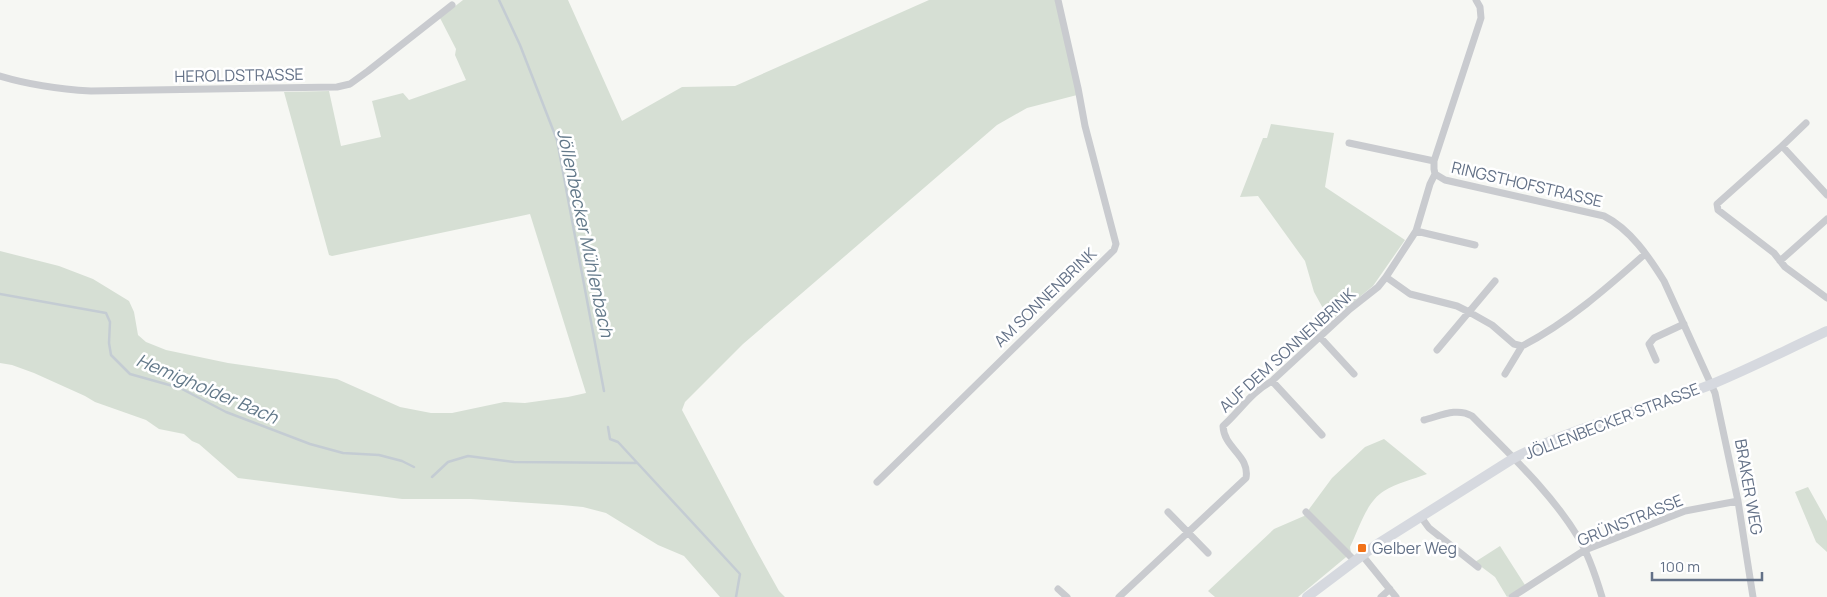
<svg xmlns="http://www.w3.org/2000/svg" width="1827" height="597" viewBox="0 0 1827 597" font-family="Manrope,sans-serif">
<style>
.green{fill:#d6dfd4}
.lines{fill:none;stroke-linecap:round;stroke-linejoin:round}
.stream{stroke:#c4ccd3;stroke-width:2.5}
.street{stroke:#c9cbcf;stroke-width:7}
.secondary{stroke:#d6d9df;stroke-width:10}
.poi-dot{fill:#f17219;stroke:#fff;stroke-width:2}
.labels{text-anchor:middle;stroke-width:5;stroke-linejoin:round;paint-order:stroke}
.street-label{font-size:16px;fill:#637187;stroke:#fff}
.poi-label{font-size:16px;fill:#637187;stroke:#fff;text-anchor:start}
.water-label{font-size:18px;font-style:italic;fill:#63798a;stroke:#fff}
</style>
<rect width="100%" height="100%" fill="#f6f7f3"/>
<!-- green -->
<path class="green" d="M463 0H568L622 121 682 87 735 86 929 0H1056L1077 95 1027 108 997 125 743 344 685 402 682 410 754 546 779 591 785 597H720L684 556 658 545 606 513 583 507 562 505 471 499H402L238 478 199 444 192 441 184 434 159 429 146 420 95 402 85 396 34 373 12 365 0 363V251L59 266 93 279 129 301 134 312 138 335 146 342 166 350 228 363 337 379 400 407 431 413H452L504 402 525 403 568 397 586 393 530 214 332 256 329 255 284 92 329 91 341 146 381 137 372 101 403 93 409 100 466 80 455 55 456 49 440 18Z
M1271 124 1334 133 1325 187 1405 240 1373 286 1330 321 1314 292 1305 261 1258 196 1240 197 1263 138H1267Z
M1384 439 1427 474C1414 479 1396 483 1384 491 1366 502 1359 529 1350 547L1351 553 1298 597H1215L1208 591 1274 529 1304 516 1332 478 1365 447Z
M1808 487 1827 521V552L1816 542 1795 492Z
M1500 546 1525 585 1507 597 1495 577 1475 562Z"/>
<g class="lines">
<!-- stream -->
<path class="stream" d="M499 0 520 45 557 140 604 391
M0 294 106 313 110 322 109 343 111 355 130 374 180 388 226 412 310 444 343 453 379 455 402 461 414 467
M608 427 610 439 618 442 740 574 736 597
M432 477 448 462 468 456 514 462 637 463"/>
<!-- street -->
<path class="street" d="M1476 0 1480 7 1481 18 1434 161V169L1435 174 1445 180 1604 216C1630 229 1649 257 1664 281L1715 393 1738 501 1753 597
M0 76C30 85 59 89 91 91L337 87 350 84 368 71 452 5
M1349 143 1434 161
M1782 146 1806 123
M1827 195 1782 146 1717 204 1718 210 1774 253 1785 267 1827 298
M1416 231 1475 245
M1780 261 1827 219
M1386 277 1410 294 1457 306 1469 312 1492 325 1514 344 1522 346C1567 323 1607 288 1645 254
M1320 337 1354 374
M1437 350 1495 281
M1656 360 1649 344 1654 338 1684 324
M1505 374 1522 346
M1272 381 1322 435
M1424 420C1440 416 1457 407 1472 416 1509 454 1550 491 1578 537 1589 555 1596 577 1602 597
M877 482 1114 250 1116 244 1085 126 1078 88 1058 0
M1168 512 1208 553
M1306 512 1354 560
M1421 517 1429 528 1478 567
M1362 555 1396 597
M1058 589 1067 597
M1119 597 1246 478C1250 455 1224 449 1223 426 1240 411 1251 392 1272 381L1350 309 1378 287 1386 277 1416 231 1430 184 1435 174
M1381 597 1390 589
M1512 597 1585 550 1685 511 1738 501"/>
<!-- secondary -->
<path class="secondary" d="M1307 597 1376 545 1514 458C1576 426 1645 410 1710 385 1749 369 1788 349 1827 331"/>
</g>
<!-- markers -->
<rect class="poi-dot" x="1357" y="543" width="10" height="10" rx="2.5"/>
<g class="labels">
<!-- street labels -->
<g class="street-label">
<text transform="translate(239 75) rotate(-1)" y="6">HEROLDSTRASSE</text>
<text transform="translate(1527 184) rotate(13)" y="6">RINGSTHOFSTRASSE</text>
<text transform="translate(1045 297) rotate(-44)" y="6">AM SONNENBRINK</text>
<text transform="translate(1287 350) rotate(-42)" y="6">AUF DEM SONNENBRINK</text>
<text transform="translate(1612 421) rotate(-21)" y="6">JÖLLENBECKER STRASSE</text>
<text transform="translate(1749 487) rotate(80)" y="6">BRAKER WEG</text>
<text transform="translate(1630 520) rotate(-22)" y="6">GRÜNSTRASSE</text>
</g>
<!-- poi labels -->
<g class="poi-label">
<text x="1372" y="554">Gelber Weg</text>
</g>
<!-- water labels -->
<g class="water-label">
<text transform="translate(585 233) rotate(78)" y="6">Jöllenbecker Mühlenbach</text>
<text transform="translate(207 389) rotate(23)" y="6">Hemigholder Bach</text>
</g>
</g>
<!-- scale -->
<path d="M1652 572v8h110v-8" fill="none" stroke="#637187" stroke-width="2.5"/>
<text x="1660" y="572" font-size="15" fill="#637187" stroke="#ffffff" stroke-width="4" paint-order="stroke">100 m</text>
</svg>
